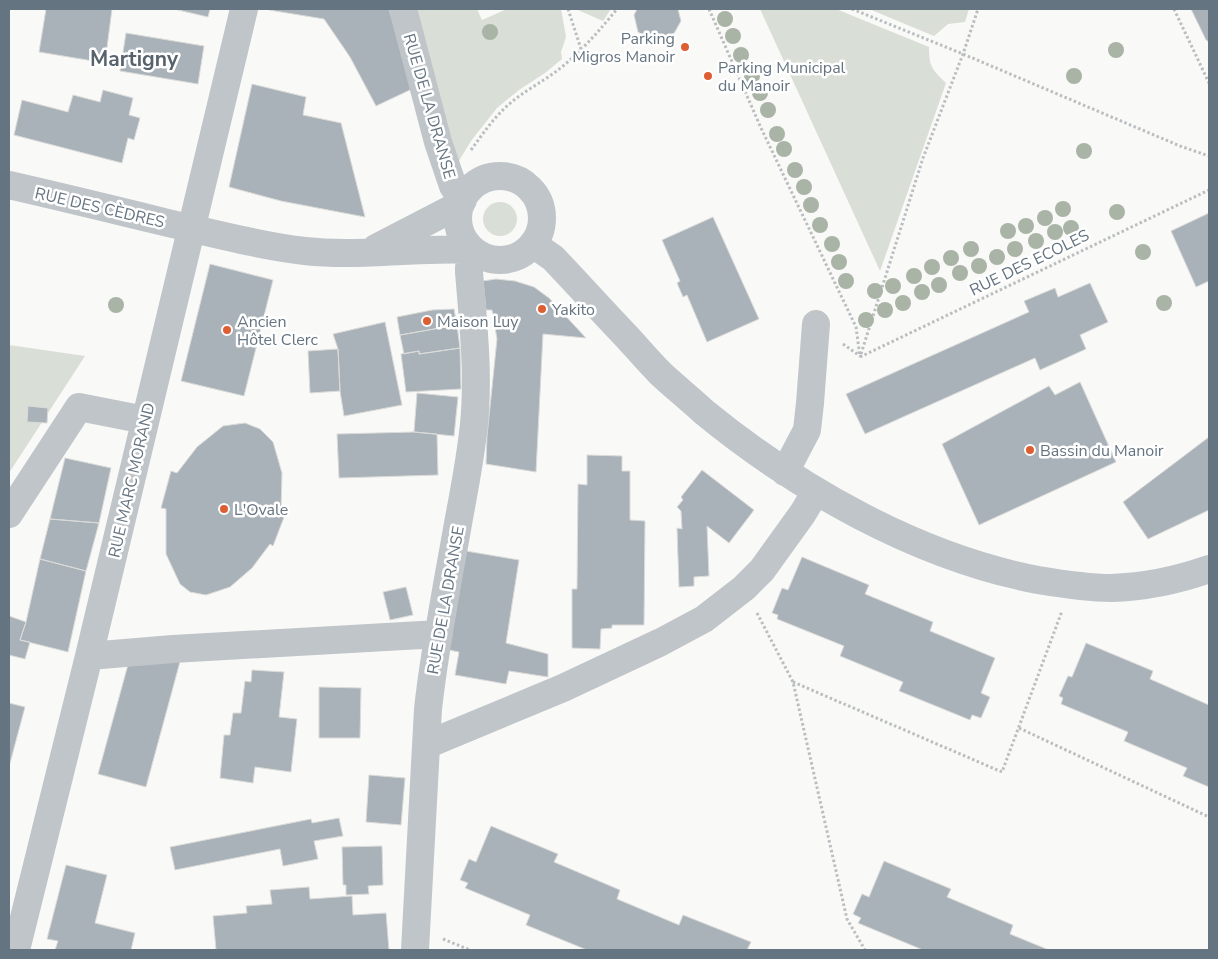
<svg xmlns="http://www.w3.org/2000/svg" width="1218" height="959" viewBox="0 0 1218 959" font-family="'Nunito Sans',sans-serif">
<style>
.green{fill:#d9ded6}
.building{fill:#a9b2b8;stroke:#dbdbd9}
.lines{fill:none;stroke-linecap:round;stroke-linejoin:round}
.path{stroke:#bbbec1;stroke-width:3;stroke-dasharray:2.5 2.5;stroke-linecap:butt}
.minor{stroke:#c0c5c9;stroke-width:28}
.tree{fill:#a9b3a6}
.poi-dot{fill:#de5e33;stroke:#fff;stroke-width:2}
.labels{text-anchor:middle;stroke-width:5;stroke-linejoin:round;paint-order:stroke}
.poi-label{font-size:16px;fill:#657481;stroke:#fff;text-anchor:start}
.street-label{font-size:16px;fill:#657481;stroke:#fff}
.district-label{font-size:21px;font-weight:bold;fill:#57636c;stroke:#fff}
</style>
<rect width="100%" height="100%" fill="#f9f9f7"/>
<!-- green -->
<path class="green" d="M415 9H477L482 20 507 9H561L566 37 561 52 562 59 545 73 519 90 497 108 471 141 457 164Z
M577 9H611L603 21 578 10Z
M760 9H836L929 47C929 67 932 69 946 83L880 271Z
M869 9H969L965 22 948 24 934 36Z
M483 219a17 17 0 1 1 34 0a17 17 0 1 1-34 0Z
M9 345 85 356 9 473Z"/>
<!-- building -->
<path class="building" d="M46 9H112L105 63 39 52Z
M174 9H210L208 17Z
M270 9H389L412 89 376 106 350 57 324 19 269 10Z
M637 9H678L681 21 672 37 653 41 638 32 634 15Z
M1191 9H1209V42L1206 40Z
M126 33 204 46 198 84 120 71Z
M252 84 306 97 303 115 341 123 365 217 281 201 229 187Z
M103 90 133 98 129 115 140 118 134 140 128 138 122 163 14 135 22 100 68 112 73 95 100 102Z
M1209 213V281L1196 287 1171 231Z
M713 217 759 319 707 342 687 295 683 297 677 283 680 281 662 240Z
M210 264 273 280 244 396 181 381Z
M496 279 515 281 534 287 549 298 586 338 543 334 536 472 486 464 487 436 497 339 492 310H486L483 281Z
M1090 283 1108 322 1080 335 1086 349 1040 370 1035 358 865 434 846 394 1029 312 1024 301 1055 288 1058 297Z
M454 309 457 325 400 335 397 317 432 310Z
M385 322 402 405 344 416 340 391 338 349 333 334Z
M457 325 460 348 419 354V351L404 354 400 335Z
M460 348 461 389 406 392 401 354 419 351V354Z
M338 349 340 391 310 393 308 351Z
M1080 382 1116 462 979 525 942 444 1049 386 1055 395Z
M417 393 458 397 454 436 414 432Z
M28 406 48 408 47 423 27 422Z
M245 423 260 429 273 442 282 473 281 510 286 512 273 546 270 544 252 568 230 587 206 595 190 592 180 584 166 554V509L161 508 171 471 177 473 197 447 223 426Z
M414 432 437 434 438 475 339 478 337 434Z
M1209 437V510L1148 539 1123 502Z
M587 455 622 456V471H630V520L645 521 644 625H612V628L601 629 600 649 572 648V589H577L578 484 587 485Z
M65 458 111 468 99 523 50 519Z
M702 470 754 510 729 543 707 526 709 576 694 577V586L679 587 677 528 682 529 681 511 677 507 683 500 681 497Z
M50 519 99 523 86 571 40 559Z
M466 551 519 560 506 643 548 654V677L509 671 506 684 455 675 459 652 449 650Z
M802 557 869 585 865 594 933 622 930 631 995 658 981 693 990 697 981 718 972 715 970 720 899 691 903 682 840 656 844 646 777 619 778 615 772 613 782 588 788 590Z
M40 559 86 571 68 652 20 640 26 622Z
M406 587 413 615 390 620 383 592Z
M9 616 26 622 20 640 30 642 25 659 9 655Z
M1086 643 1153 671 1150 679 1209 705V787L1183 776 1187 768 1124 741 1128 732 1061 704 1063 698 1059 696 1068 676 1072 677Z
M181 658 146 787 98 774 129 661Z
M252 670 284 672 279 717 297 719 291 772 255 767 253 783 220 778 224 735H230L233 713H241L245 681 251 682Z
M319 687 361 688 360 738H319Z
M9 703 25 707 9 767Z
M369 775 405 778 401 825 366 822Z
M339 818 343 836 314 841 318 859 283 866 280 849 175 870 170 847 311 819 312 823Z
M491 826 558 854 554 862 620 890 617 899 679 925 683 915 751 942 747 950H587L526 925 530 915 465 888 468 883 460 880 469 859 476 862Z
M382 846 383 885 368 886 369 894 346 895V885H343L342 847Z
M884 861 951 889 947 897 1013 925 1010 934 1049 950H923L858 923 861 918 853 914 862 894 869 897Z
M66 865 107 875 95 923 135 933 131 950H55L58 941 47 939Z
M309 887 310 899 352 896 353 915 386 913 389 950H216L213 916 247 913 246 906 272 904 270 890Z"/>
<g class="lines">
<!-- path -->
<path class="path" d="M568 9 581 49
M709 9 761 128 856 327 860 357
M852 9 963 54 1180 146 1209 156
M1174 9 1209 83
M471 150C482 135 492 120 505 108 520 93 541 83 558 70 581 52 599 31 617 9
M843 344 860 356
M861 354 923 158 963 54 978 9
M860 357 1209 190
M757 613 793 682 847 919 865 950
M793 682 1002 772 1062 611
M1019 728 1209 817
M443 939 470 950"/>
<!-- minor -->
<path class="minor" d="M403 9 438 142 453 186 463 200
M458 218a42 42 0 1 1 84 0a42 42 0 1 1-84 0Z
M9 185C62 197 115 210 168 223 212 233 260 246 305 251 361 257 417 247 472 250
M533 244 553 258C578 284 602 311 627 337 638 349 649 362 661 374 675 387 690 399 704 412 798 489 918 557 1038 580 1062 584 1087 588 1111 588 1144 587 1178 580 1209 569
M376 248 461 204
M785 472 807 430 810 403 816 324
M9 514 79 407 145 420
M89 656 173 649 439 634
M426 745 563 688 661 642 704 619 744 588 762 570 803 513 816 491
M16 950 89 656 244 9
M415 950 428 709C435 645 448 581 459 518 465 486 471 455 474 424 479 373 473 322 469 272V267L477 253"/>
</g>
<!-- trees -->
<g class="tree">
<circle cx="725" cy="19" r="8"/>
<circle cx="490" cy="32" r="8"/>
<circle cx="733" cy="36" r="8"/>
<circle cx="1116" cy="50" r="8"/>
<circle cx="741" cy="55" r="8"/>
<circle cx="752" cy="76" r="8"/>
<circle cx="1074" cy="76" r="8"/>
<circle cx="760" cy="93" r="8"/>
<circle cx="768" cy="110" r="8"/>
<circle cx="777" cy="134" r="8"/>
<circle cx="784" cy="149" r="8"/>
<circle cx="1084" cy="151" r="8"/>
<circle cx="795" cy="170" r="8"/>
<circle cx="804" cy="187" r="8"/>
<circle cx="811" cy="205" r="8"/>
<circle cx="1063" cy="209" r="8"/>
<circle cx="1117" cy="212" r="8"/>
<circle cx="1045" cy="218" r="8"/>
<circle cx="820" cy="225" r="8"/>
<circle cx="1026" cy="226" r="8"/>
<circle cx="1071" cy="228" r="8"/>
<circle cx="1008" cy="231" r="8"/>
<circle cx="1055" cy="232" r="8"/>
<circle cx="1036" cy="241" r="8"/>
<circle cx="832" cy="244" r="8"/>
<circle cx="971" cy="249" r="8"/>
<circle cx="1015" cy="249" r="8"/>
<circle cx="1143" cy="252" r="8"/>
<circle cx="997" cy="257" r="8"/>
<circle cx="951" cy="258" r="8"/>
<circle cx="839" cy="262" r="8"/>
<circle cx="979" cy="266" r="8"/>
<circle cx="932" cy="267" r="8"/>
<circle cx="960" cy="273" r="8"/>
<circle cx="914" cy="276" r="8"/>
<circle cx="846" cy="281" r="8"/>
<circle cx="939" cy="285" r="8"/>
<circle cx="893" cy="286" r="8"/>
<circle cx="875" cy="291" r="8"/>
<circle cx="922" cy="292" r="8"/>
<circle cx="903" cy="303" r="8"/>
<circle cx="1164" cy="303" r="8"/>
<circle cx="116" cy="305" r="8"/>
<circle cx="885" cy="310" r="8"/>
<circle cx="866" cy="320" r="8"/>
</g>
<!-- markers -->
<g class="poi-dot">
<circle cx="685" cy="47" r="5"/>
<circle cx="708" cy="76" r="5"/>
<circle cx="542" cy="309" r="5"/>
<circle cx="427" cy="321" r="5"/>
<circle cx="227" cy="330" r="5"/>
<circle cx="1030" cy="450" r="5"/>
<circle cx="224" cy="509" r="5"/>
</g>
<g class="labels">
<!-- poi labels -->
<g class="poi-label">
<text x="675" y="44" text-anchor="end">Parking<tspan x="675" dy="18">Migros Manoir</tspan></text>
<text x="718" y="73">Parking Municipal<tspan x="718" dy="18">du Manoir</tspan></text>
<text x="552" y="315">Yakito</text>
<text x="237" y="327">Ancien<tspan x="237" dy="18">Hôtel Clerc</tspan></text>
<text x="437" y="327">Maison Luy</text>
<text x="1040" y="456">Bassin du Manoir</text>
<text x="234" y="515">L'Ovale</text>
</g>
<!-- street labels -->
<g class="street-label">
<text transform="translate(430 106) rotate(74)" y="6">RUE DE LA DRANSE</text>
<text transform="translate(100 207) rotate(13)" y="6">RUE DES CÈDRES</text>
<text transform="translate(1029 262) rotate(-26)" y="6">RUE DES ECOLES</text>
<text transform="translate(131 480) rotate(-77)" y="6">RUE MARC MORAND</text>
<text transform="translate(445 600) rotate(-80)" y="6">RUE DE LA DRANSE</text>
</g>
<!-- district labels -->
<g class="district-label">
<text x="134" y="66">Martigny</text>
</g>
</g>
<!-- border -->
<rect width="1218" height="959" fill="none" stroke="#657481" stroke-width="20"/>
</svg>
